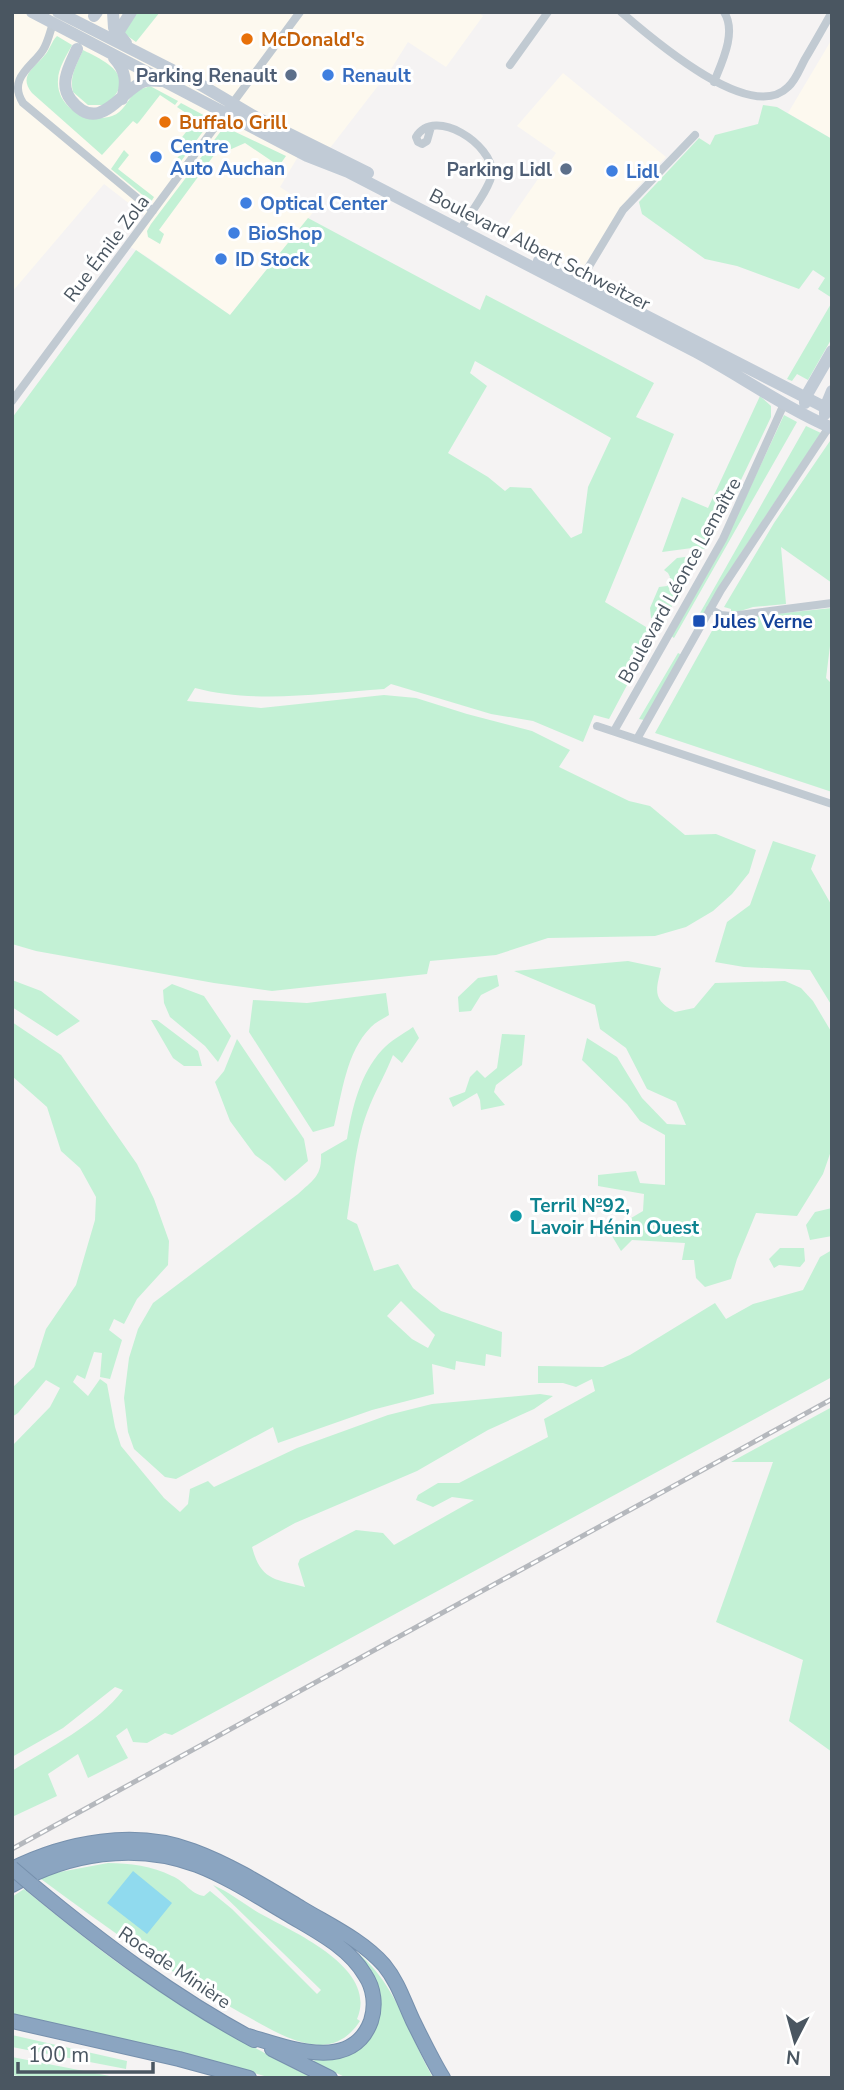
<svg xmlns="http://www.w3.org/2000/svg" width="844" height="2090" viewBox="0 0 844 2090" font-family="'Nunito Sans',sans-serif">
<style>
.commercial{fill:#fdf9ef}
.green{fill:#c3f1d5;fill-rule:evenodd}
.water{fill:#90daee}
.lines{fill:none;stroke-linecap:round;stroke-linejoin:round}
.motorway-casing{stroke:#7690ad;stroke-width:16}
.minor{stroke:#c1cad2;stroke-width:8}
.secondary{stroke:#c1cbd6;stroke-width:12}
.motorway{stroke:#8ba5c1;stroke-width:14}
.rail-casing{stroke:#b5b8bd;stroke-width:5}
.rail{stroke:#fff;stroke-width:2.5;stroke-dasharray:8;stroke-linecap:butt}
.motorway-bridge-casing{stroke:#7690ad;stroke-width:16;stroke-linecap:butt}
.motorway-bridge{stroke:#8ba5c1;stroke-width:14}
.food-dot{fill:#e8710a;stroke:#fff;stroke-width:2.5}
.service-dot{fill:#5c6f8a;stroke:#fff;stroke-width:2.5}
.shop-dot{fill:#3f7fe0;stroke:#fff;stroke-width:2.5}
.transit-dot{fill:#1a4fb4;stroke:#fff;stroke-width:2.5}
.culture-dot{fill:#0f9aa8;stroke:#fff;stroke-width:2.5}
.labels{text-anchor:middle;stroke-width:6;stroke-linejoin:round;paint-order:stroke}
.food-label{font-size:19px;font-weight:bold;fill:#c56008;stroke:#fff;text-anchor:start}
.service-label{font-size:19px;font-weight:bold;fill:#4e5e75;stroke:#fff;text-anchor:end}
.shop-label{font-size:19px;font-weight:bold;fill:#366cbe;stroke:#fff;text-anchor:start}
.street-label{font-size:19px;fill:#4a5661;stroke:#fff}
.transit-label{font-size:19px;font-weight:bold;fill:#164399;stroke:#fff;text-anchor:start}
.culture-label{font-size:19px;font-weight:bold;fill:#0d838f;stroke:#fff;text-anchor:start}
</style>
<rect width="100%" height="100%" fill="#f5f3f3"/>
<!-- commercial -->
<path class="commercial" d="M12 12H478L483 16 446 67 408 42 391 69 330 148 309 138 280 187 315 210 230 315 149 258 127 245 148 218 104 184 12 292Z
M832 39V139L788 113Z
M563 73 666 157 631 194 580 272 502 231 556 153 517 126Z"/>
<!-- green -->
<path class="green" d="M137 12H160L136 42 122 32Z
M57 36 72 45C67 55 58 68 58 80 56 108 88 124 112 116 124 112 127 100 135 93 139 89 145 88 150 86L178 101 175 105 160 95 139 122 137 124 133 121 102 155 32 93C18 76 34 68 44 56 50 50 51 42 57 36Z
M83 50C109 63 138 77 106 105H88L73 92C69 76 77 64 83 50Z
M181 103 209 118 210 122 179 164 175 161 186 147 179 141 193 123 192 117 177 107Z
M763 105 777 107 832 139V298L818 289 825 278 813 270 799 289 737 266 705 259 642 214 639 202 699 138 710 145 715 135 758 124Z
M227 128 286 156 279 166 245 143 227 151 220 147 159 230 164 234 160 244 148 237 147 231 151 224 221 131Z
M124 150 129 155 118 169 154 197 151 202 111 169Z
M308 218 480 310 486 295 654 383 636 417 674 434 605 602 646 627 650 642 609 719 594 715 583 742 533 721 491 714 391 684 384 689C323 693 256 704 195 688L187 701 261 708 384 695 416 698 467 714 532 731 570 750 559 767 629 801 650 806 685 835 716 834 756 850 749 873 732 894 713 911 686 927 655 936 548 938 496 955 430 961 427 974 272 991 214 983 36 951 12 944V418L136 250 230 315ZM475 361 611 438 588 487 582 533 571 538 531 488 510 487 505 491 488 477 448 453 487 386 470 373Z
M832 302V338L808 380 797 374 792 381 787 379Z
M760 396 771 406V417L730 503 705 549 692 548 662 552 682 497 708 508Z
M784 415 797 422 674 638 671 636 728 535Z
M806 426 821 433 741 553 704 615 700 613Z
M832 438V583L781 547 786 604 753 607 731 614V609L724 607 774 523Z
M693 556 699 558 698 561 674 602 669 599 666 602 672 606 665 619 651 618 650 608 659 587 667 586 670 577 668 573 664 570 677 558Z
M832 608V630L826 678 832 684V792L655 733 718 620Z
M678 653 682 655 644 720 639 719Z
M773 841 816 855 811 869 832 906V1006L810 970 744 967 715 962 727 922 750 905Z
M628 961 661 968C656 991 652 999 675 1012L694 1008 715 983 785 981 801 988 813 1001 832 1033V1148L823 1174 797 1216 756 1213 737 1259 731 1279 705 1287 696 1278 694 1260H682L685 1243 632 1240 621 1251 609 1231 643 1211 644 1194 598 1186V1175L636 1171 640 1183 665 1185V1135L640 1121 627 1104 582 1060 587 1038 617 1057 642 1098 667 1124 686 1125 676 1102 647 1089 626 1048 600 1029 595 1005 514 971Z
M497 975 499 986 481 995 471 1011 459 1012 458 997 478 978Z
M12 980 41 991 80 1021 57 1036 12 1007Z
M172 984 204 996 231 1036 218 1062 205 1046 170 1017 164 1003 163 990Z
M386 993 389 1015C383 1019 376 1022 371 1027 346 1052 342 1094 334 1126L313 1132 249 1032 253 1000 307 1003Z
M151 1020H157L198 1051 202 1066H184L173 1058Z
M12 1022 61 1055 137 1164 154 1199 169 1241 168 1265 137 1299 124 1324 114 1319 109 1330 122 1340 110 1379 100 1377 102 1353 94 1352 85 1379 77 1375 73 1382 88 1396 100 1379 107 1384 115 1427 121 1446 164 1498 180 1512 188 1504 190 1489 208 1481 214 1487 297 1448 388 1415 432 1404 540 1394 553 1396 534 1409 488 1430 417 1471 295 1523 252 1547C261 1581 275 1579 305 1587L298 1564 300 1559 356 1530 383 1533 394 1545 474 1500 452 1497 433 1507 416 1500 418 1495 438 1483H459L548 1437 544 1419 595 1391 592 1379 576 1387 563 1383H538V1366L603 1367 630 1355 715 1303 726 1319 753 1304 803 1290 820 1257 832 1250V1377L172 1735 165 1733 147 1743 133 1742 127 1728 116 1736 128 1758 88 1778 78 1754 48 1774 57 1796 12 1817V1771C47 1749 99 1723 123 1690L115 1687 63 1728 12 1757V1446L50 1407 60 1388 46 1380 18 1413 12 1417V1388L34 1367 46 1329 76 1285 95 1220 96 1197 80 1168 61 1151 47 1107 12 1076Z
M413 1027 419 1038 402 1063 393 1055C386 1073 377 1088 370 1105 355 1140 353 1182 347 1219L357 1224 374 1271 398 1264 413 1288 441 1311 502 1332 501 1357 486 1354 485 1366 456 1361 455 1370 432 1364 434 1394 372 1410 278 1443 273 1427 176 1479 165 1477 134 1449 128 1432 124 1398 129 1358 138 1329 153 1303 298 1194C313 1180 322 1176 321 1154L347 1139C352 1108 360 1074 382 1050 390 1041 403 1034 413 1027ZM401 1301 435 1335 428 1348 412 1339 387 1316Z
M502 1034 525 1035 522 1065 496 1085 494 1092 505 1105 481 1110 480 1100 477 1093 453 1107 449 1098 465 1092 470 1077 477 1070 485 1078 497 1068Z
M237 1039 304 1139 308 1161 285 1181 270 1166 255 1155 230 1121 215 1082 224 1071Z
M832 1208V1236L810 1240 806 1225 815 1212Z
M780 1248H804L805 1261 800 1267 779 1265 774 1268 769 1259Z
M832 1407V1752L789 1721 803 1660 716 1622 773 1462H731Z
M108 1863C130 1863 152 1866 172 1876 185 1881 190 1894 204 1896L210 1891 232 1909 317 1994 321 1990 213 1885C229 1892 244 1904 259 1913 293 1932 379 1968 357 2019L360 2021C351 2035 338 2045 320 2045 292 2044 265 2026 241 2013 171 1974 106 1927 41 1879L49 1874Z
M24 1889C60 1918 96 1948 135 1975 191 2014 251 2046 312 2078H271L227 2065 12 2015V1897Z
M359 1954C397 1986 409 2036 433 2078H347L313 2062 316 2058H329L375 2021 357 1956Z
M12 2035 127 2061 126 2069 12 2047Z
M12 2057 120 2078H32L12 2075Z"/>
<!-- water -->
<path class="water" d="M133 1871 172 1903 147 1934 107 1903Z"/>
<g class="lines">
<!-- motorway casing -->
<g class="motorway-casing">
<path id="motorway" d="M12 1869C66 1842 135 1829 193 1851 231 1865 266 1887 301 1908 329 1925 362 1940 384 1965 398 1982 404 2002 413 2021 423 2041 432 2060 443 2078
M12 1885C68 1853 135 1842 197 1865 228 1877 257 1896 286 1913 314 1930 348 1946 365 1975 374 1988 376 2006 371 2021 352 2074 286 2047 248 2036
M32 1885C102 1943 174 1997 254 2040
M12 2021 179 2059 249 2078
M272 2049 330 2078"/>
</g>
<!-- minor -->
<path class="minor" d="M621 12C650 37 750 125 788 87 796 80 800 68 805 59 814 44 823 28 832 12
M53 23C50 32 48 42 43 50 33 66 7 78 23 103L153 211
M510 65 548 12
M714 82C722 62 737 32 724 12
M431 127 427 141 422 144 418 142 416 137C435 106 493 145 492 173 491 187 468 216 460 230
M579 283 623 210 695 135
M12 401 300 12
M710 609 721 615 731 616 832 603
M597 726 832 804
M614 731 723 539 784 404
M637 739 721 590 829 427"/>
<!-- secondary -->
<path class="secondary" d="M32 12 307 156 348 172 696 352C742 377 784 407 832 428
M58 12 196 82 257 118 368 173
M113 12 114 28 126 43
M94 16 97 12
M117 34 131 12
M77 49C70 65 58 84 71 100 100 137 122 88 145 81 150 80 157 81 162 81
M114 58C126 71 127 82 122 99
M539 261 832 411
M805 403V398L832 351
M825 414V408L832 391"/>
<!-- motorway -->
<use href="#motorway" class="motorway"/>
<!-- rail casing -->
<g class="rail-casing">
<path id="rail" d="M12 1849 832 1399"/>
</g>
<!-- rail -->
<use href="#rail" class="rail"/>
<!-- motorway-bridge casing -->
<g class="motorway-bridge-casing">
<path id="motorway-bridge" d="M12 1868 32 1885"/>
</g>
<!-- motorway-bridge -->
<use href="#motorway-bridge" class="motorway-bridge"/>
</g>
<!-- markers -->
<g class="food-dot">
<circle cx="247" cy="39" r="7"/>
<circle cx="165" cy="122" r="7"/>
</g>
<g class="service-dot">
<circle cx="291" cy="75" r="7"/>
<circle cx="566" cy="169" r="7"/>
</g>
<g class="shop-dot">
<circle cx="328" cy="75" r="7"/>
<circle cx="156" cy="157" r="7"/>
<circle cx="612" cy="171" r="7"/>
<circle cx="246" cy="203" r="7"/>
<circle cx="234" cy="233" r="7"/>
<circle cx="221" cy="259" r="7"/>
</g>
<rect class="transit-dot" x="692" y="614" width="14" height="14" rx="3.5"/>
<circle class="culture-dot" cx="516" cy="1216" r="7"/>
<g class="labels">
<!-- food labels -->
<g class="food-label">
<text x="261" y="46">McDonald's</text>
<text x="179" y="129">Buffalo Grill</text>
</g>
<!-- service labels -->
<g class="service-label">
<text x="277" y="82">Parking Renault</text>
<text x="552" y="176">Parking Lidl</text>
</g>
<!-- shop labels -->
<g class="shop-label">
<text x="342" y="82">Renault</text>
<text x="170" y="153">Centre<tspan x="170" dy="22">Auto Auchan</tspan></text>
<text x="626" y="178">Lidl</text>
<text x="260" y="210">Optical Center</text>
<text x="248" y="240">BioShop</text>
<text x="235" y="266">ID Stock</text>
</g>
<!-- street labels -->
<g class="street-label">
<text transform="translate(106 248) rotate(-53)" y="7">Rue Émile Zola</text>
<text transform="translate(540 249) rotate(27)" y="7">Boulevard Albert Schweitzer</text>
<text transform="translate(679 580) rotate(-61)" y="7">Boulevard Léonce Lemaître</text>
<text transform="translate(175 1967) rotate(34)" y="7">Rocade Minière</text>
</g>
<!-- transit labels -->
<g class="transit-label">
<text x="713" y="628">Jules Verne</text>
</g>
<!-- culture labels -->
<g class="culture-label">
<text x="530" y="1212">Terril №92,<tspan x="530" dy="22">Lavoir Hénin Ouest</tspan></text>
</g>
</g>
<!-- border -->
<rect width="844" height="2090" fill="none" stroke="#4a5661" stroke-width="28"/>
<!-- north arrow -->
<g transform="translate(795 2041) rotate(186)" stroke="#ffffff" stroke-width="5" paint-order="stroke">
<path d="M0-5L12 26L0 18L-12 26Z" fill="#4a5661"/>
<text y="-10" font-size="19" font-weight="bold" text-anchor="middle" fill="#4a5661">N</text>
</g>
<!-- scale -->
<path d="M18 2062v10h135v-10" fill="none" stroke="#4a5661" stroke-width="3.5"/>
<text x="28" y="2062" font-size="21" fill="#4a5661" stroke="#ffffff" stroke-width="5" paint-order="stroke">100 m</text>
</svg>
